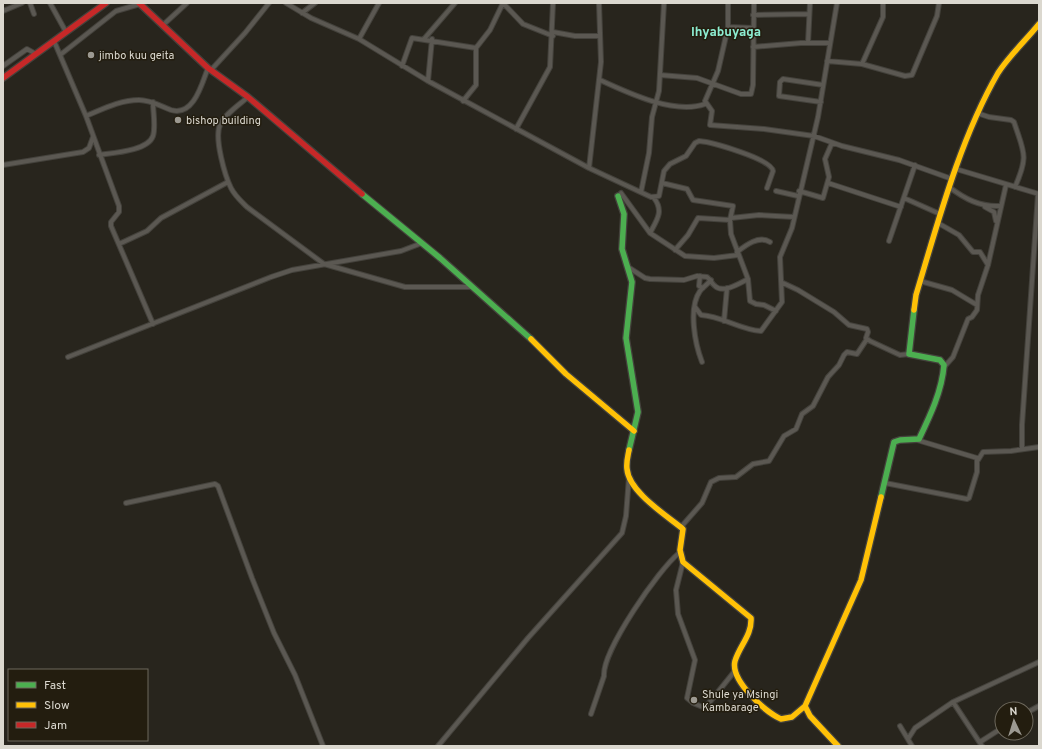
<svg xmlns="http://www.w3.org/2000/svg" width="1042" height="749" viewBox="0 0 1042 749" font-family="Overpass,sans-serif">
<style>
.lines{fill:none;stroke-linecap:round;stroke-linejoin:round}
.street-casing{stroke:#44423c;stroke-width:6}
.fast-casing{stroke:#44423c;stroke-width:8}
.slow-casing{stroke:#44423c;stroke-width:8}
.jam-casing{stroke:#44423c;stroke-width:8}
.street{stroke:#5b5852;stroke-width:4}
.fast{stroke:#4caf50;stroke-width:5.5}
.slow{stroke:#ffc107;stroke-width:5.5}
.jam{stroke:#c62828;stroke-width:5.5}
.poi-dot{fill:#9c9991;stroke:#231d0f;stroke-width:1.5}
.labels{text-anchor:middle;stroke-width:3;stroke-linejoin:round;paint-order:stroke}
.poi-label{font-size:11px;fill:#dbd8cf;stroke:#231d0f;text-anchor:start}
.quarter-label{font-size:13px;font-weight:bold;fill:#8dedd2;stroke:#231d0f}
</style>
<rect width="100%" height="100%" fill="#28251d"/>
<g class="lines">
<!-- street casing -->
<g class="street-casing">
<path id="street" d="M30 3 34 14
M50 3 66 32
M286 3 311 18 359 39 428 81 589 168 651 197 659 196 664 171 670 164 686 156 695 143 699 141C711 142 772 159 773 171L767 188
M503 3 523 24 553 36
M728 3V27L718 71 705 101 712 111 710 125 764 129 814 136 842 146 899 160 952 179
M3 11 22 3
M302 13 315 3
M753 15 809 14
M163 25 187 3
M728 27 753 28
M553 32 575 36H600
M359 39 379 3
M424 39 455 3
M54 41 86 116 119 206V212L111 222V226L153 324
M808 43 810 3
M753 47 801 43H830
M476 48 490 30 503 3
M60 55 116 11 140 4
M827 61 862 64 905 76 912 75 937 16 939 3
M862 64 883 17V3
M3 66 27 49 36 54
M402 66 412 38 476 48V85L463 101
M211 70 245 33 269 3
M660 75 697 78 741 94H751L753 85 754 3
M600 80C628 93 675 115 705 104
M428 81 432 39
M248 97C239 105 224 115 220 125 214 138 225 176 231 188 235 196 241 201 247 207L324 264 405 287H472
M821 102 779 96 780 82 783 79 823 85
M977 113 989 117 1011 120 1014 122C1024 153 1029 155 1015 187
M86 116C103 109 120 100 139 100 151 100 160 106 171 110 194 117 202 83 208 68
M516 129 550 67 553 3
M99 155C112 153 148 151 153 136 156 126 153 113 153 102
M3 165 83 152 89 148 93 137
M589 168 601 62 599 3
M956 169 1039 194
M662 183 687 189 693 200 733 206 730 220 731 234 748 279 750 301 756 304 764 305 776 311
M828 183 901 207
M949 187C965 199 980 207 1000 206
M776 191 798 196
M799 191 823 198 829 177 825 159 832 143
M641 192 649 153 652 117 659 91 664 3
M621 193 650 233 685 256 714 258 738 255
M904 198 940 214
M985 207 994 212 996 221
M731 218 759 215 794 217
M938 223 959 235 973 252H980L988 265
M650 233C657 220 664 211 654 198
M889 241 915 165
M119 244 147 231 161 218 228 182
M675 250 688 235 698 218 730 220
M737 252C746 245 759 235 770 242
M628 267 645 278 650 279 684 280 697 276 707 277C711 280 711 283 715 286 723 294 740 283 748 279
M700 276 699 286 703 288
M920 281 952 290 977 305
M783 283 798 290 834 312 849 325 867 329 868 332 866 338 870 341 900 355 909 354
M695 307 701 315C722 316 740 330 761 331L782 302 780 257 792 228 818 117 837 3
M724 321 727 288
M68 357 271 277 292 270 401 251 422 243
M702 362C695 344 688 308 700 291 703 287 708 284 711 280
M945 366 953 357 968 319 972 317 977 310 978 295 988 265 1006 185
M1022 449V425L1038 194
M978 460 983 452 1011 451 1039 447
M885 483 967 499 969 498 977 472V458L917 440
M126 503 210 485 215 484 218 486 252 578 274 633 295 675 323 746
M681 527 702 503 711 482 719 478 736 477 753 464 769 461 784 436 796 429 802 414 813 406 828 377 839 365 844 355 847 352 857 354 867 339
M683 562 676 590 678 614 695 660 687 698 693 703 705 708 734 672
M953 702 982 746
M1026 713 1039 706
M591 714 604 676C602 651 659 569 679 553
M900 726 912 746
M908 739 915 728 953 702 1039 662
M980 742 1002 728
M438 746 528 638 622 533 626 516 629 477"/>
</g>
<!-- fast casing -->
<g class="fast-casing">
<path id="fast" d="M362 194 440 258 531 339
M618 196 624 214 622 249 632 282 626 338 638 412 629 450
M881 497 894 442 900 440 919 439C930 416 942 391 944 365L940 360 909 354 914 310"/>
</g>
<!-- slow casing -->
<g class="slow-casing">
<path id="slow" d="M914 310 916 295C938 222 960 139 998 73 1009 56 1026 40 1039 24
M531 339 566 374 634 431
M629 450C628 456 626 462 627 469 629 492 666 515 683 529L680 550 683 562 751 618C752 635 740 645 735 661 730 680 765 712 781 719L792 717 805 706
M838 746 810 716 805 706 861 580 881 497"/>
</g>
<!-- jam casing -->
<g class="jam-casing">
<path id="jam" d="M139 3 208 68 248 97 362 194
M3 78 106 3"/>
</g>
<!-- street -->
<use href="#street" class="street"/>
<!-- fast -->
<use href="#fast" class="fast"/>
<!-- slow -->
<use href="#slow" class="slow"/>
<!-- jam -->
<use href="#jam" class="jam"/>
</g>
<!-- markers -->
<g class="poi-dot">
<circle cx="91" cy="55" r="4"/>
<circle cx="178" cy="120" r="4"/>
<circle cx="694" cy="700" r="4"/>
</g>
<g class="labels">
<!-- poi labels -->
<g class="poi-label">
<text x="99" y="59">jimbo kuu geita</text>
<text x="186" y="124">bishop building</text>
<text x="702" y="698">Shule ya Msingi<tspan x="702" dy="13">Kambarage</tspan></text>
</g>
<!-- quarter labels -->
<g class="quarter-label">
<text x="726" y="36">Ihyabuyaga</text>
</g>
</g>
<!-- border -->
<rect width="1042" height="749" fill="none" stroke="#dbd8cf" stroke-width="8"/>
<!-- legend -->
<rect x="8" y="669" width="140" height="72" fill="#231d0f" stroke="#6d685c"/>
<rect x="16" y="682" width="20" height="6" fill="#4caf50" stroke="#6d685c"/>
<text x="44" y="689" font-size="12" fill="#dbd8cf">Fast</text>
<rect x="16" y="702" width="20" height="6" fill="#ffc107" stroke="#6d685c"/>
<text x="44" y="709" font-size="12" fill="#dbd8cf">Slow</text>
<rect x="16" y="722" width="20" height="6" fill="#c62828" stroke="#6d685c"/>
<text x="44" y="729" font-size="12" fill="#dbd8cf">Jam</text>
<!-- north arrow -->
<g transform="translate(1014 721) rotate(356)"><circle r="19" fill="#231d0f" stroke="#6d685c"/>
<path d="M0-3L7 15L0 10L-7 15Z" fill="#9c9991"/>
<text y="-6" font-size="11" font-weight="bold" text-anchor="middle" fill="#dbd8cf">N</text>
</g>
</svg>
